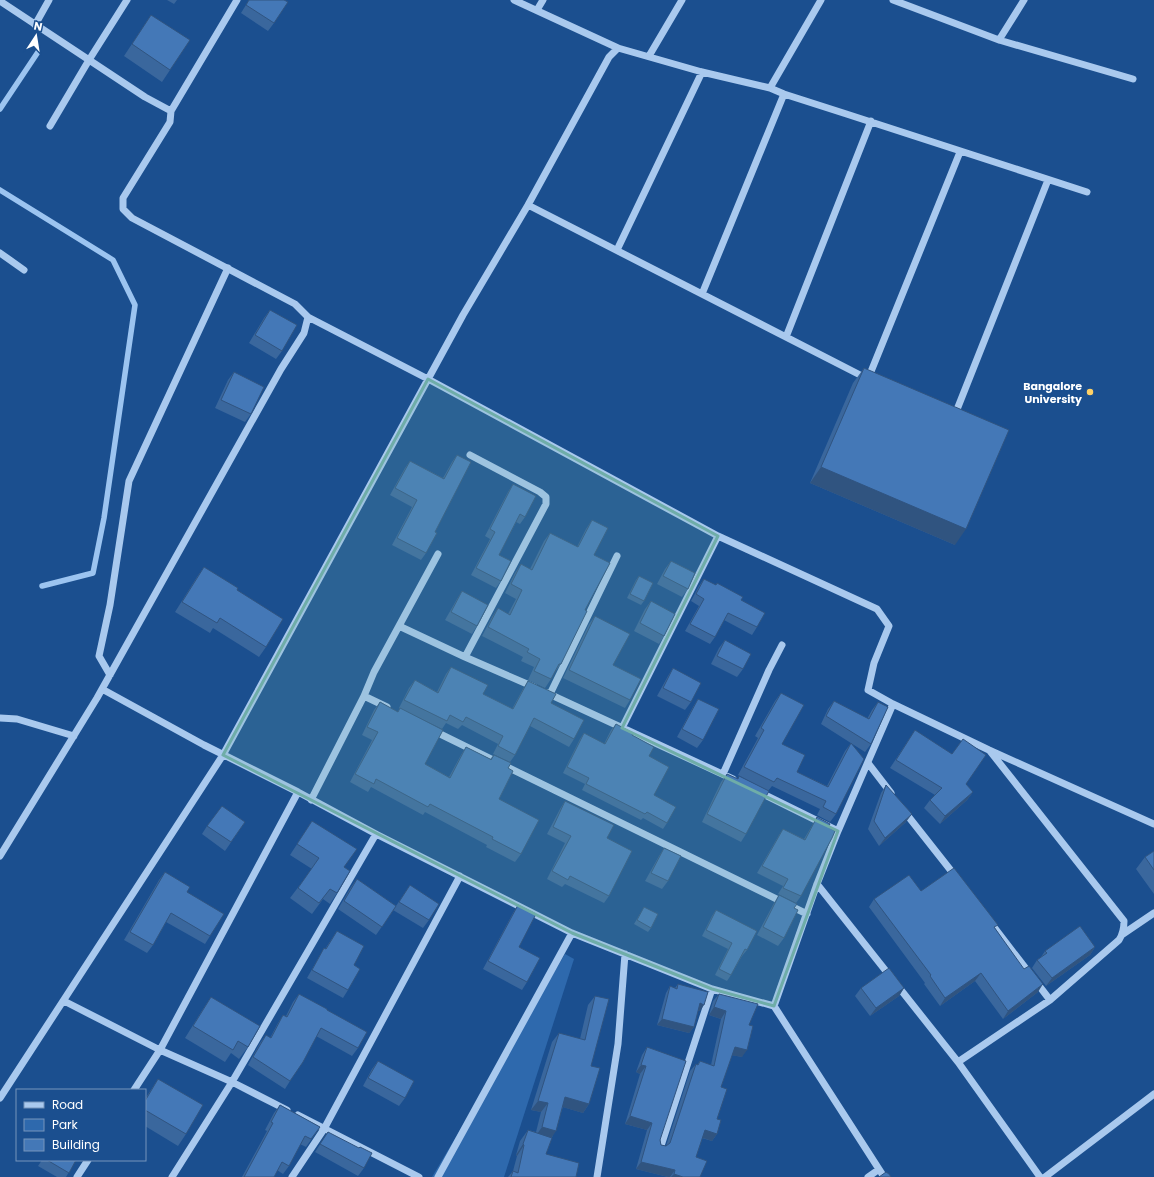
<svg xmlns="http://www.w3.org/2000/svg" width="1154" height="1177" viewBox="0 0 1154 1177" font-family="Poppins,sans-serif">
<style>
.green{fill:#2e69ad}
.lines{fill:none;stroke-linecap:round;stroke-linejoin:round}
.stream{stroke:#9cc4f0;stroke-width:5.5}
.minor{stroke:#a9c9ee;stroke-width:7}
.wall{fill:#3a679d}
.shaded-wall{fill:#305480}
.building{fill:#4478b7;stroke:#305480}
.marked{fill:#6fada8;fill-opacity:0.2;stroke:#6fada8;stroke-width:3;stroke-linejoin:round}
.poi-dot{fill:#ffd166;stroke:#1b4f8f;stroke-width:1.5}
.labels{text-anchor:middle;stroke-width:3.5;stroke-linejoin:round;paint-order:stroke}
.poi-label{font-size:11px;font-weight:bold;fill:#fff;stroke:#1b4f8f;text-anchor:end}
</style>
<rect width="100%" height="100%" fill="#1b4f8f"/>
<!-- green -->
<path class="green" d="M565 954 574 959 504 1177H432Z"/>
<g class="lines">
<!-- stream -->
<path class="stream" d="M0 109 38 52
M0 190 113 260 135 305 104 518 93 573 42 586"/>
<!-- minor -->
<path class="minor" d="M514 0 618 48
M893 0 999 40 1133 79
M0 1 145 97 171 111 170 122 123 198V209L132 218 295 304 308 317 304 333 281 369 97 698 0 856
M537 10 543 0
M35 25 49 0
M999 40 1024 0
M649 56 682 0
M770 88 784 94C885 126 985 160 1087 192
M171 111 237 0
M50 126 89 60 127 0
M528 205 866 378
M617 250 702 72
M0 253 24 270
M702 294 784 94
M308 317 428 379 718 536 877 609 889 626 874 663 868 690 893 704 989 750 1154 824
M786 337 871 121
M868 379 960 152
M952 415 958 407 1048 180
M399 626 465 657 534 687
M465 657 546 504V497L540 492 470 455
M110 675 99 656 110 605 129 481 228 268
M102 689 204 745 298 792 376 834 572 933 712 989 774 1006 884 1177
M547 693 733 779
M550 694 617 556
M364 696 387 707
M0 718 17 719 74 736
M622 728 718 536
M432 730 807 914
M868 763 891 793
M723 774 769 670 782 645
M759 792 838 831
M311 800 364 696 374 672 438 554
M904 811 956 877
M817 884 958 1062 1040 1177
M990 922 1050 1000
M1123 934 1154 913
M64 1001 160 1050 232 1082 287 1110
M774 1006 817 884 838 831 893 704
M958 1062 1050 1000 1119 940C1123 934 1124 928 1124 921L990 751
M134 1090 160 1050 298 792
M0 1098 223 755 463 315 528 205 609 57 618 48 702 72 770 88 821 0
M298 1115 419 1177
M660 1149 712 989
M77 1177 88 1160
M172 1177 232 1082 376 834
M292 1177 324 1129 460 876
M438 1177 572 933
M597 1177 618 1044 625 954
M868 1177 878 1170
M1045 1177 1154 1094"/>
</g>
<!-- wall -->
<path class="wall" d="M167 0H177L174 4Z
M249 0H284L274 23 268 31 241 13Z
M151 15 170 70 162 82 124 56Z
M270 310 282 351 276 359 249 343 264 318Z
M864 368 955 545 810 483 853 383Z
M234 372 251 414 245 422 215 408 228 380Z
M457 455 435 532 426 553 421 560 392 545 412 507 390 495 405 468 410 461 443 478 452 462Z
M513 484 525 517 520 524 516 522 499 555 501 581 496 588 471 575 490 539 485 536 508 492Z
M592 520 594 555 585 610 561 664 554 673 551 679 545 688 528 680 534 667 521 661 523 657 482 636 492 617 498 608 508 614 516 599 505 593 515 573 521 564 530 569 544 541 550 533 577 547 586 529Z
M671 561 688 589 682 597 657 584 665 569Z
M204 567 237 590 266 647 259 657 213 628 210 633 175 612 197 577Z
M639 576 644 601 641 605 627 598 636 580Z
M704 579 741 600 757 627 752 635 724 620 715 637 710 644 685 631 699 606 691 601 699 586Z
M462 591 477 626 472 634 445 620 457 599Z
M651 601 664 636 659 644 634 631 645 609Z
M595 616 613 665 630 700 625 708 563 678 589 624Z
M725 640 743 669 737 677 711 664 719 648Z
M451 667 483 694 512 709 523 689 528 681 551 703 574 739 569 747 530 726 515 755 510 762 493 754 498 744 462 725 458 729 446 723 442 729 399 708 409 688 415 680 437 692 446 674Z
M673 668 691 702 685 710 657 696 668 676Z
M781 693 782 744 797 772 827 786 845 751 851 743 836 814 830 822 817 815 820 809 772 786 768 791 738 775 758 738 755 736 775 701Z
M698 699 703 740 697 748 677 737 693 707Z
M834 701 867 719 872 710 878 702 871 744 865 752 821 724 828 709Z
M380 702 398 712 400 708 425 764 449 777 461 755 466 747 490 759 494 755 508 768 499 799 521 854 515 862 486 847 487 845 425 812 423 815 371 787 368 792 350 782 372 740 362 735 374 710Z
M616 724 632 735 649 756 654 795 667 823 663 829 643 818 641 820 582 790 585 784 563 773 580 739 584 733 604 744 611 730Z
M915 730 973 792 967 800 940 824 924 808 930 800 935 795 890 768Z
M727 774 738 779 739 776 746 834 741 842 702 822 721 782Z
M886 785 906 822 879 846 868 829 881 793Z
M565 801 607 838 609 896 604 903 565 884 562 887 547 879 565 843 547 834 560 809Z
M817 817 828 827 801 896 796 903 778 894 783 886 757 873 779 835 783 829 804 839 813 824Z
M312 821 344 867 337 893 330 904 323 899 312 914 290 898 312 869 290 855Z
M245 822 225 851 202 834 207 826Z
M664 848 668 881 662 889 645 881 659 856Z
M1154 851V894L1136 869 1145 857Z
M165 872 187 892 210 936 205 944 166 922 153 945 147 953 124 940 159 880Z
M357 879 396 906 410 885 429 920 423 928 393 910 395 908 376 935 338 909 351 887Z
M921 891 995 928 1038 992 1003 1019 975 981 940 1006 924 984 925 983 869 907 874 899Z
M779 895 794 908 784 938 778 946 757 935 774 903Z
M518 905 519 947 527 982 522 990 483 969 513 913Z
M644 907 651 928 648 932 634 924Z
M716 910 747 950 742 956 731 975 727 981 715 975 728 949 702 936 712 916Z
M337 931 348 990 343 998 307 978 319 957 324 948 325 949Z
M1095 947 1090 955 1046 986 1032 968 1037 960 1041 957 1045 951Z
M678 984 700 1011H698L694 1027 689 1033 657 1025 666 993 670 986 675 988Z
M861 988H904L899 996 870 1016 855 996Z
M299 994 327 1010 358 1048 352 1056 316 1036 290 1081 285 1089 248 1065 260 1043 266 1035 270 1038 278 1023 283 1015 286 1016 293 1002Z
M719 994 749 1025 742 1057 732 1055 721 1087 717 1119V1134L712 1141 702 1138 696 1157 700 1177H668L636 1169 647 1130 625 1124 640 1074 636 1072 642 1055 647 1047 661 1145 666 1146 690 1071 696 1064 697 1065 700 1061 711 1065 721 1019 709 1015 713 1001Z
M595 996 589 1104 583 1113 563 1107 546 1154 576 1177H508L513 1171 517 1156 516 1155 520 1141 528 1130 536 1132 541 1112 531 1110 552 1042 559 1033 580 1039 588 1005Z
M211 997 248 1047 239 1059 231 1053 225 1062 185 1038 203 1009Z
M378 1061 405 1098 399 1106 363 1086 372 1069Z
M158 1079 186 1134 178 1146 145 1126V1099Z
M280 1105 320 1127 306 1147 300 1144 289 1166 283 1174 277 1170 274 1177H242L267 1131 265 1130 274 1113Z
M328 1132 364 1168 358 1176 315 1152Z
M42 1160H76L66 1177H57L38 1166Z"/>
<!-- shaded-wall -->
<path class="shaded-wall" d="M821 467 966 529 955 545 810 483Z
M973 792 967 800 940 824 945 816Z
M912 814 906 822 879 846 885 838Z
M1095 947 1090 955 1046 986 1052 978Z
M981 973 975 981 940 1006 945 998Z
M1043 984 1038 992 1003 1019 1008 1011Z
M904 988 899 996 870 1016 876 1008Z
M700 1003 704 1005 700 1011 695 1010Z
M714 1007 726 1011 721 1019 709 1015Z
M662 1019 694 1027 689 1033 657 1025Z
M735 1047 747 1050 742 1057 730 1055Z
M641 1065 646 1066 640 1074 636 1072Z
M565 1097 589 1104 583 1113 559 1106Z
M538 1101 548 1103 541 1112 531 1110Z
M630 1116 652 1123 647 1130 625 1124Z
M542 1127 556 1131 550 1140 535 1137Z
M705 1130 717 1134 712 1141 700 1137Z
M523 1144 524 1145 517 1156 516 1155Z
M641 1162 675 1170 670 1177H668L636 1169Z
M674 1174 683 1177H671Z"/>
<!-- building -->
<path class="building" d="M249 0H284L288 2 274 23 246 5Z
M151 15 190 40 170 70 132 44Z
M270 310 297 325 282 351 255 335Z
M864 368 1009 430 966 529 821 467Z
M234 372 264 387 251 414 221 400Z
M457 455 471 462 435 532 437 533 426 553 397 538 417 500 395 488 410 461 444 479Z
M513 484 536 496 525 517 520 514 499 555 511 561 501 581 476 568 495 532 490 529Z
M592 520 608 528 594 555 610 563 585 610 587 611 561 664H559L551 679 534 671 540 659 527 652 529 649 488 627 498 608 510 615 522 590 511 584 521 564 532 570 550 533 578 547Z
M671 561 695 573 688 589 663 576Z
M204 567 238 588 237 590 283 619 266 647 220 618 217 623 182 602Z
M639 576 653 583 644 601 630 594Z
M704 579 716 585 717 583 743 597 741 600 765 613 757 627 728 613 715 637 690 624 704 599 696 594Z
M462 591 488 605 477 626 451 612Z
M651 601 675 614 664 636 640 623Z
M595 616 630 634 613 665 641 679 630 700 569 670Z
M725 640 751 654 743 669 717 656Z
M451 667 488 685 483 694 513 709 528 681 556 694 551 703 584 720 574 739 534 718 515 755 498 746 503 736 466 717 463 722 450 715 447 721 404 700 415 680 438 693Z
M673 668 701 683 691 702 663 688Z
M781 693 804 705 782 744 805 755 797 772 828 787 851 743 864 759 836 814 823 807 826 801 777 778 774 782 744 767 764 730 761 728Z
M698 699 719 709 703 740 682 729Z
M834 701 869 719 878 702 888 707 871 744 826 716Z
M380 702 398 712 400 708 443 730 425 764 450 778 466 747 490 759 491 760 494 755 511 763 508 768 513 771 499 799 539 820 521 854 492 839 493 837 430 804 428 807 376 779 374 784 355 774 378 732 367 727Z
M616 724 633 733 632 735 654 747 649 756 669 767 654 795 676 807 667 823 647 812 645 814 586 784 589 778 567 767 584 733 605 744Z
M915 730 952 754 963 739 986 755 966 784 973 792 945 816 930 800 942 788 896 760Z
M727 774 738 779 739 776 769 791 746 834 707 814Z
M886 785 912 814 885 838 874 821Z
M565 801 614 825 607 838 632 851 609 896 570 876 568 880 552 871 571 836 553 827Z
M222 806 245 822 231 842 207 826Z
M817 817 830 824 828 827 835 831 832 838 801 896 783 888 788 879 762 866 783 829 805 840Z
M312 821 357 849 344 867 350 871 337 893 330 889 319 903 298 888 319 858 297 844Z
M664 848 681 856 668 881 651 873Z
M1154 851V870L1145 857Z
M954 868 998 925 994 927 1024 969 1029 966 1043 984 1008 1011 981 973 945 998 930 976 931 975 874 899 909 875 921 891Z
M165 872 190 887 187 892 224 914 210 936 171 913 153 945 130 932Z
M357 879 396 906 382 927 344 901Z
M410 885 439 904 429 920 399 902Z
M779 895 797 904 794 908 798 910 784 938 763 927Z
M518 905 536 914 519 947 540 958 527 982 488 961Z
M644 907 658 914 651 928 637 920Z
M716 910 757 931 747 950 745 949 731 975 719 969 732 943 706 930Z
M1080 926 1095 947 1052 978 1037 960 1047 953 1045 951Z
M337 931 364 946 354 965 360 969 348 990 312 970 324 948 326 949Z
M889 968 904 988 876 1008 861 988Z
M678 984 708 992 704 1005 700 1003 694 1027 662 1019 670 986 677 989Z
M299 994 327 1009V1010L367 1032 358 1048 321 1028 303 1062 290 1081 253 1057 266 1035 271 1038 283 1015 287 1017Z
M719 994 758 1004 749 1025 753 1026 747 1050 735 1047 721 1087 727 1089 717 1119 721 1120 717 1134 705 1130 696 1157 707 1161 700 1177H683L674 1174 675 1170 641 1162 652 1123 630 1116 646 1066 641 1065 647 1047 686 1061 660 1140 661 1145 666 1146 670 1143 696 1064 698 1065 700 1061 714 1066 726 1011 714 1007Z
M595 996 609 999 591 1066 600 1068 589 1104 565 1097 556 1131 542 1127 548 1103 538 1101 559 1033 585 1040Z
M211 997 260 1026 248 1047 238 1041 233 1050 193 1026Z
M378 1061 414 1081 405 1098 368 1078Z
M158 1079 203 1105 186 1134 145 1110V1101Z
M280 1105 320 1127 311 1139 305 1136 289 1166 282 1162 274 1177H244L273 1123 271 1122Z
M528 1130 552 1138 546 1154 579 1163 576 1177H511L513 1171 518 1173 524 1145 523 1144Z
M328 1132 359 1148 360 1147 372 1153 364 1168 320 1144Z
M47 1160H76L69 1173Z
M886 1172 889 1174 891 1177H879Z"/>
<!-- marked area -->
<path class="marked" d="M428 379 718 536 622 728 838 831 774 1006 712 989 572 933 223 755Z"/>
<!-- markers -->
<circle class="poi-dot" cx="1090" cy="392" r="4"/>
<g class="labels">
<!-- poi labels -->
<g class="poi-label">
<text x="1082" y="390">Bangalore<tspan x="1082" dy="13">University</tspan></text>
</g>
</g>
<!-- legend -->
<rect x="16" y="1089" width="130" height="72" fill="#1b4f8f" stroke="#7695bc"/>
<rect x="24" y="1102" width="20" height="6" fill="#a9c9ee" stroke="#7695bc"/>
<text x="52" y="1109" font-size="12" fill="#ffffff">Road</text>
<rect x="24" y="1119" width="20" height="12" fill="#2e69ad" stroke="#7695bc"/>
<text x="52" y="1129" font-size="12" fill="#ffffff">Park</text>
<rect x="24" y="1139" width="20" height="12" fill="#4478b7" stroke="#7695bc"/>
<text x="52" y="1149" font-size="12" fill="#ffffff">Building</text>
<!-- north arrow -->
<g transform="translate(36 36) rotate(12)" stroke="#1b4f8f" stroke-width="3" paint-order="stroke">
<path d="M0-3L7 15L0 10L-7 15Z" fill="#ffffff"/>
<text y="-6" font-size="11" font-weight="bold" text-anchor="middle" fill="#ffffff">N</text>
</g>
</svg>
